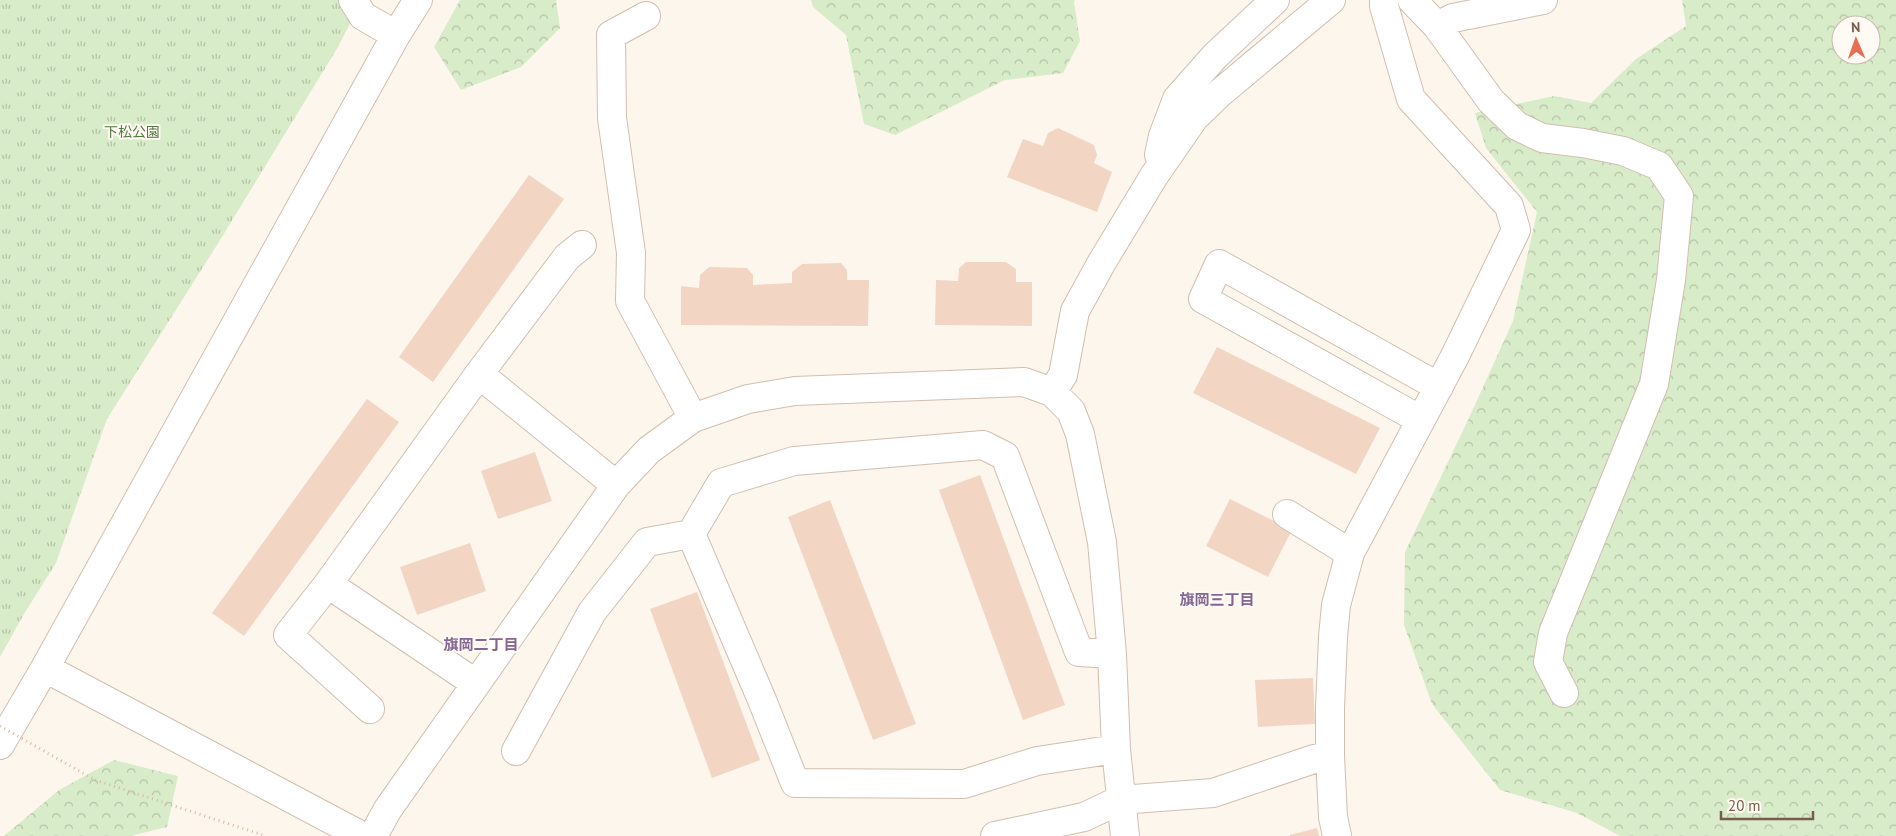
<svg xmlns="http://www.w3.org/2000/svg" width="1896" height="836" viewBox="0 0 1896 836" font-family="'PT Sans','Noto Sans JP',sans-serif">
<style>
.forest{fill:url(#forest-crowns);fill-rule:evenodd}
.park{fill:url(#park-tufts)}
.building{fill:#f3d5c3}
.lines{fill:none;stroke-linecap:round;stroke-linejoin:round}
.minor-casing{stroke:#d1beb0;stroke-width:30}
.path{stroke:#d9b8a5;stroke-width:3;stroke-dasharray:1 4;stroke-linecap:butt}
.minor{stroke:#fff;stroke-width:28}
.path-bridge{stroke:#d9b8a5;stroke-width:3;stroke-dasharray:1 4;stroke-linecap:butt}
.labels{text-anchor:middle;stroke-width:4;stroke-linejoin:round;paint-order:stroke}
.park-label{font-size:14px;fill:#537a41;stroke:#fffaf3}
.neighbourhood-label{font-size:15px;font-weight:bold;fill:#846695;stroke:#fffaf3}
</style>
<defs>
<pattern id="forest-crowns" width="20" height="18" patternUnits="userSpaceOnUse" patternTransform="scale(1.25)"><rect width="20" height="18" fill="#d8ecc9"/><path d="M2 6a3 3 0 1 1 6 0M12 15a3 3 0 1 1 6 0" fill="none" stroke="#b4c2a5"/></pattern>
<pattern id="park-tufts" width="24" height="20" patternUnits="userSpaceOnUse" patternTransform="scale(1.25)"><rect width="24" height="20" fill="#d8ecc9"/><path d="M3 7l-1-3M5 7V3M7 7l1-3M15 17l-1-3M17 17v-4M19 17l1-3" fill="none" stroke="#b4c2a5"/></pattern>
</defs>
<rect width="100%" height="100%" fill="#fdf6ec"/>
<!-- forest -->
<path class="forest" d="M460 0H556L560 28 521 67 461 90 434 47Z
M811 0H1075L1074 2 1080 41 1063 73 1005 80 895 135 864 124 846 35 813 7Z
M1682 0H1896V836H1620L1577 813 1500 790 1432 704 1404 625 1405 552 1468 420 1513 321 1537 212 1486 148 1475 113 1554 96 1591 103 1636 59 1686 26ZM1841 25H1871V55H1841Z
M114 760 178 776 167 827 130 836H4L59 790Z"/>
<!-- park -->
<path class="park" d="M0 0H362L338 47 217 245 107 419 56 563 24 614 0 657Z"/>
<!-- building -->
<path class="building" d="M1058 128 1094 145 1097 155 1094 163 1112 172 1097 212 1007 177 1023 139 1043 146 1048 133Z
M529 175 564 199 433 382 399 357Z
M966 262H1006L1016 269V282H1032V326L935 325 936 280 958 281 959 268Z
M841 263 847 270V280H869L868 326 681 325V286L699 288 700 275 709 267 747 268 753 275V285L792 283V272L802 264Z
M1217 347 1380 428 1356 474 1193 393Z
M367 399 399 422 244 636 212 613Z
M535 452 552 501 498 519 481 471Z
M980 475 1065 705 1023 720 939 490Z
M1230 499 1292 530 1268 577 1206 546Z
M830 500 916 724 873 740 788 517Z
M470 543 486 591 417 615 400 567Z
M697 592 760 760 712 778 650 609Z
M1313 678 1315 724 1258 727 1255 680Z
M1317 828 1319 836H1290V835Z"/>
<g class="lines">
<!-- minor casing -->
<g class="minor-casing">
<path id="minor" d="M353 0 363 16 396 35
M1412 0 1437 26 1491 101 1517 126 1542 138 1583 143 1623 151 1659 166 1679 196 1671 280 1654 384 1553 633 1548 662 1564 693
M646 16 611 35 612 118 631 253 630 301 693 418
M1437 26 1453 18 1543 0
M1159 155 1163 136 1177 99 1215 56 1275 0
M479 374 616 485
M1052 392 1063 375 1075 311 1102 262 1154 176 1194 118 1220 93 1331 0
M1421 420 1203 299 1219 264 1439 387
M1287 514 1350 553
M691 534 721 483 794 461 983 445 1005 456 1079 652 1112 654
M328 584 475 683
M45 668 362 836
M370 709 288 635 328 584 479 374 567 257 582 245
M0 745 45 668 396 35 418 0
M516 751 592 612 647 542 691 534 762 700 795 783 964 784 1037 761 1116 749
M373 836 388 809 616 485 649 450 693 418 748 399 795 391 1024 382 1052 392 1071 411 1080 434 1102 542 1112 654 1116 749 1125 836
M995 836 1084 817 1120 800 1213 793 1314 759 1330 756
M1337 836 1333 817 1330 756V708L1333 637 1336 605 1350 553 1455 356 1516 230 1509 206 1411 99 1384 6V0"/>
</g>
<!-- path -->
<path class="path" d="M95 780 266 836"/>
<!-- minor -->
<use href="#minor" class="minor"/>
<!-- path-bridge -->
<path class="path-bridge" d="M0 726 95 780"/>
</g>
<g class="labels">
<!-- park labels -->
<g class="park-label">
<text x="132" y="137">下松公園</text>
</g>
<!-- neighbourhood labels -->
<g class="neighbourhood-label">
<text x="1217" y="605">旗岡三丁目</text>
<text x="481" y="650">旗岡二丁目</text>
</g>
</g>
<!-- north arrow -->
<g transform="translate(1856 40) rotate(358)"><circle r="24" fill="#fffaf3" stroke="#cabbb1"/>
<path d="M0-4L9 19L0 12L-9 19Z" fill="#e76f51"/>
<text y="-8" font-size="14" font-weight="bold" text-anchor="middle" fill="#7a5c4d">N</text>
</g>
<!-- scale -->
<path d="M1721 811v8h92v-8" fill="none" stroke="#7a5c4d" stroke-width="2.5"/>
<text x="1728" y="811" font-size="15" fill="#7a5c4d" stroke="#fffaf3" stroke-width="4" paint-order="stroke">20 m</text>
</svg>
